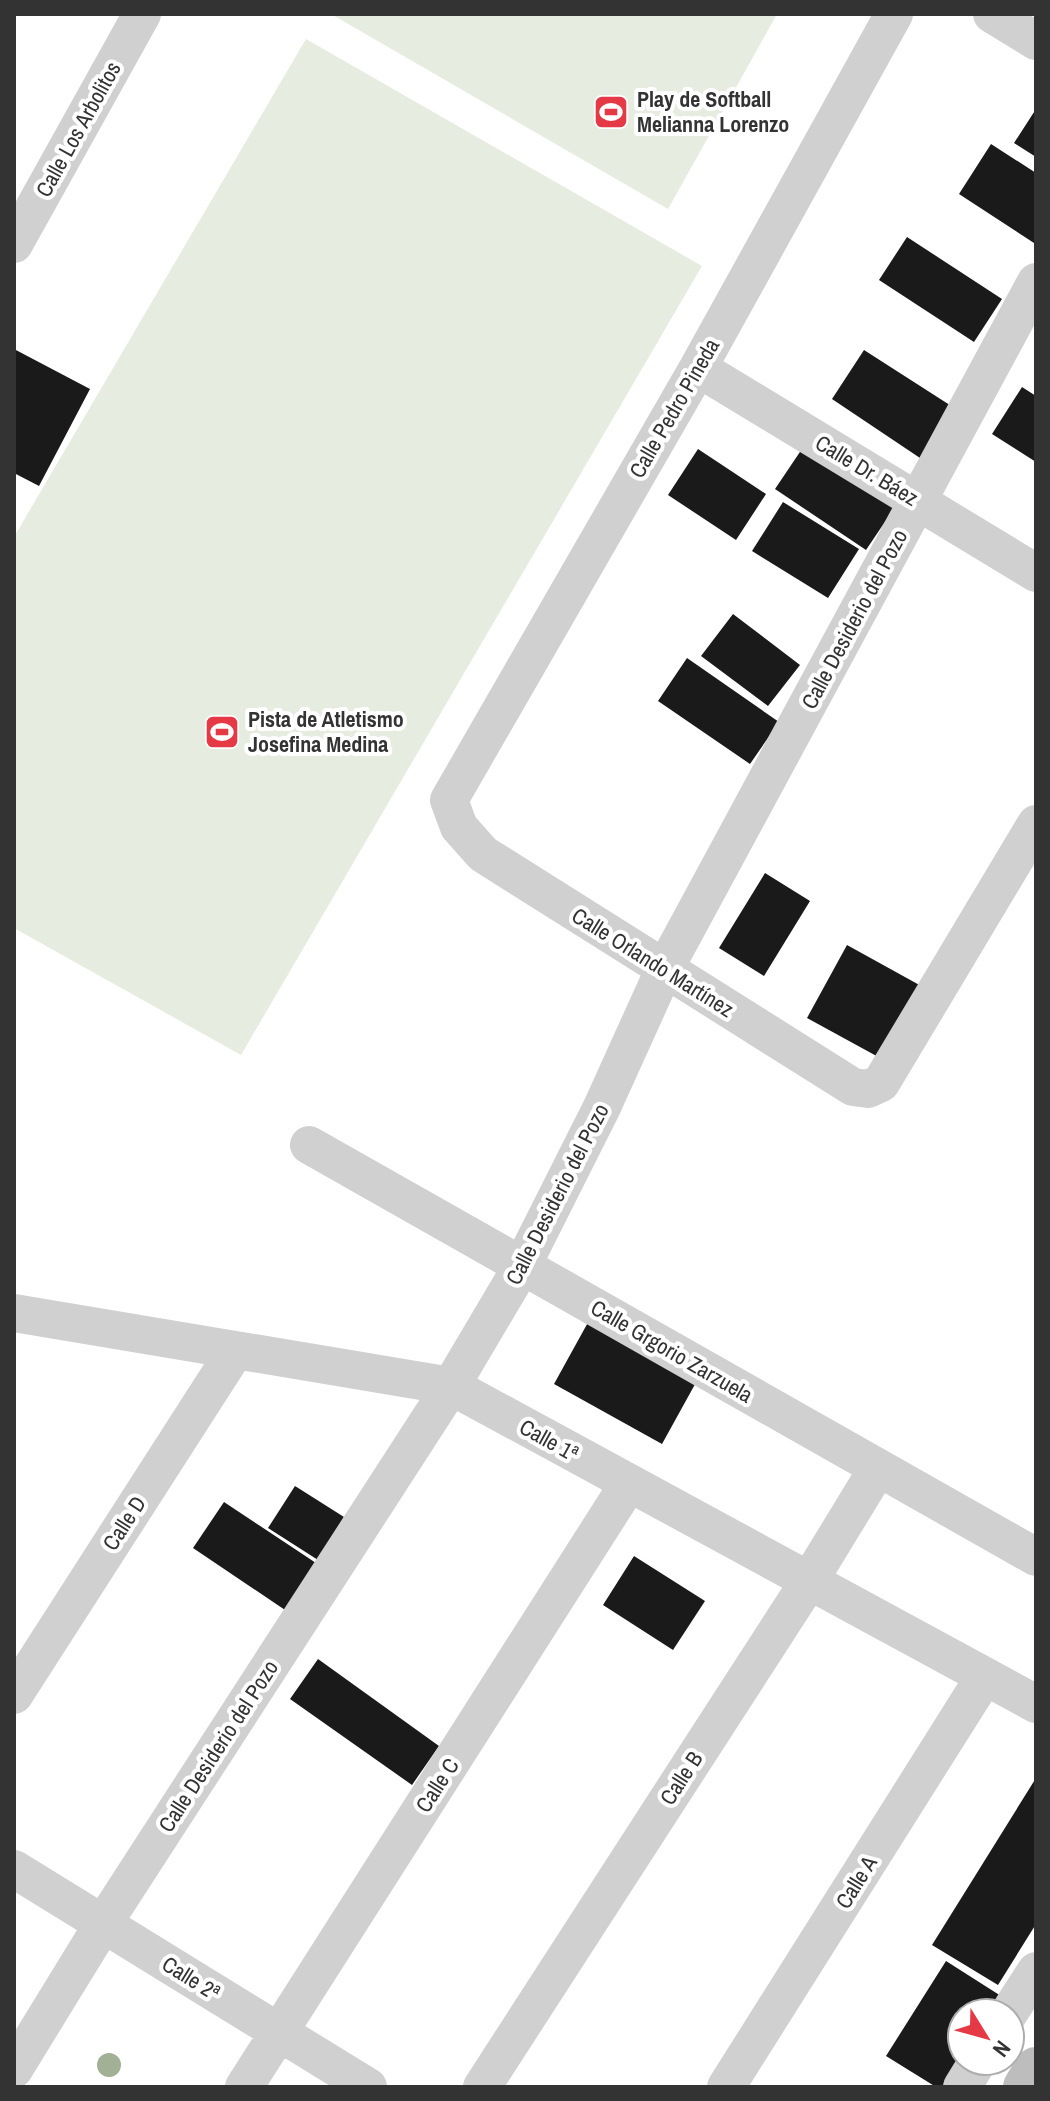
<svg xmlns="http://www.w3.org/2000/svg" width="1050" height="2101" viewBox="0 0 1050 2101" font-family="'Archivo Narrow',sans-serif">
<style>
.green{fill:#e6ecdf}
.building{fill:#1a1a1a}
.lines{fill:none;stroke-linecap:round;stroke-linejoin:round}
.street{stroke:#d0d0d0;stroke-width:38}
.secondary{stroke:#bdbdbd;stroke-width:44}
.tree{fill:#a2b095}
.labels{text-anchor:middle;stroke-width:8;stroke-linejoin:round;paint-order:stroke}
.poi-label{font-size:22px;font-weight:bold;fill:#333;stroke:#fff;text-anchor:start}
.street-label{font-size:22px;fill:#333;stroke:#fff}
</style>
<rect width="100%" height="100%" fill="#fff"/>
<!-- green -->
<path class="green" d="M331 14H777L668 209Z
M306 39 702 266 241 1055 14 928V537Z"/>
<!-- building -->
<path class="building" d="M1036 109V157L1014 143Z
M991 144 1036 173 1034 243 959 194Z
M907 237 1002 299 974 342 879 280Z
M14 349 90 389 39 486 14 473Z
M864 350 956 409 923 460 832 399Z
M1022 387 1036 396V462L992 434Z
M808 440 899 501 866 550 775 489Z
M698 449 766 494 736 540 668 495Z
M783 502 859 549 828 598 752 551Z
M733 614 800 665 768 706 701 656Z
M687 658 779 722 750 764 658 701Z
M765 873 810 901 764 976 719 948Z
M847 945 923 987 882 1059 807 1018Z
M591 1317 699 1377 662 1444 554 1384Z
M295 1486 344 1517 318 1560 268 1528Z
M224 1502 319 1565 288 1612 193 1548Z
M634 1556 705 1601 673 1650 603 1605Z
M318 1659 439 1746 412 1785 290 1699Z
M1036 1778V1924L998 1985 932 1945Z
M946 1961 1001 1996 990 2013H962V2058L944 2087H936L886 2056Z"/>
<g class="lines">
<!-- street -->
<path class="street" d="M894 14 698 368 449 800 459 827 483 854 853 1087 868 1089 881 1083 1036 824
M992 14 1036 41
M14 244 142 14
M698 368 1036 573
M309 1145 1036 1557
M14 1313 451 1386 1036 1704
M14 1695 235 1351
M14 1869 368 2087
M1009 2013 1036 1971
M14 2069 103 1924 451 1386 522 1266 602 1107 664 970 1036 282
M244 2087 629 1483
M482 2087 809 1581 878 1468
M726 2087 985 1676
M962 2087 978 2061"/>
<!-- secondary -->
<path class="secondary" d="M1025 2087 1036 2069"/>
</g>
<!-- trees -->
<circle class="tree" cx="109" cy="2065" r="12"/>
<!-- icons -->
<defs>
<g id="stadium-square" transform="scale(1.8)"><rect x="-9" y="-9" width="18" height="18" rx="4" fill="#e63946" stroke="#fff"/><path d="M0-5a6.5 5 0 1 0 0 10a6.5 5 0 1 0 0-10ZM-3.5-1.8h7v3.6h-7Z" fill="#fff"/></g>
</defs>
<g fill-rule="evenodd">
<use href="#stadium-square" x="611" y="112"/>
<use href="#stadium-square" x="222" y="732"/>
</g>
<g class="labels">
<!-- poi labels -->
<g class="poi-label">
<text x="637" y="107">Play de Softball<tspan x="637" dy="25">Melianna Lorenzo</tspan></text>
<text x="248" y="727">Pista de Atletismo<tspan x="248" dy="25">Josefina Medina</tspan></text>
</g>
<!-- street labels -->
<g class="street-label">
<text transform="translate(78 129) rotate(-61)" y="8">Calle Los Arbolitos</text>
<text transform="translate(674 408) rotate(-60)" y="8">Calle Pedro Pineda</text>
<text transform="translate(867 470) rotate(31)" y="8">Calle Dr. Báez</text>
<text transform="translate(854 619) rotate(-62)" y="8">Calle Desiderio del Pozo</text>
<text transform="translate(653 962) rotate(32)" y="8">Calle Orlando Martínez</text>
<text transform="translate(557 1194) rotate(-63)" y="8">Calle Desiderio del Pozo</text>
<text transform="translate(672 1351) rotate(30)" y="8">Calle Grgorio Zarzuela</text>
<text transform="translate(549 1440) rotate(29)" y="8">Calle 1ª</text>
<text transform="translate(124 1523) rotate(-57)" y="8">Calle D</text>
<text transform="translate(218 1746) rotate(-57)" y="8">Calle Desiderio del Pozo</text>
<text transform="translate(681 1778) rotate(-57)" y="8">Calle B</text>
<text transform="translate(437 1785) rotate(-57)" y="8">Calle C</text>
<text transform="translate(856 1882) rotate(-58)" y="8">Calle A</text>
<text transform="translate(191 1978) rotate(32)" y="8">Calle 2ª</text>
</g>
</g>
<!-- border -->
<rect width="1050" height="2101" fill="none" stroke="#333333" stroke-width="32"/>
<!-- north arrow -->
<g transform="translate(986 2037) rotate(127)"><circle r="38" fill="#ffffff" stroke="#adadad" stroke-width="2"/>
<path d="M0-6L14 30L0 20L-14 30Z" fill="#e63946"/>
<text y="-12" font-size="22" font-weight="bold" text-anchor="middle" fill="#333333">N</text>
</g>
</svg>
